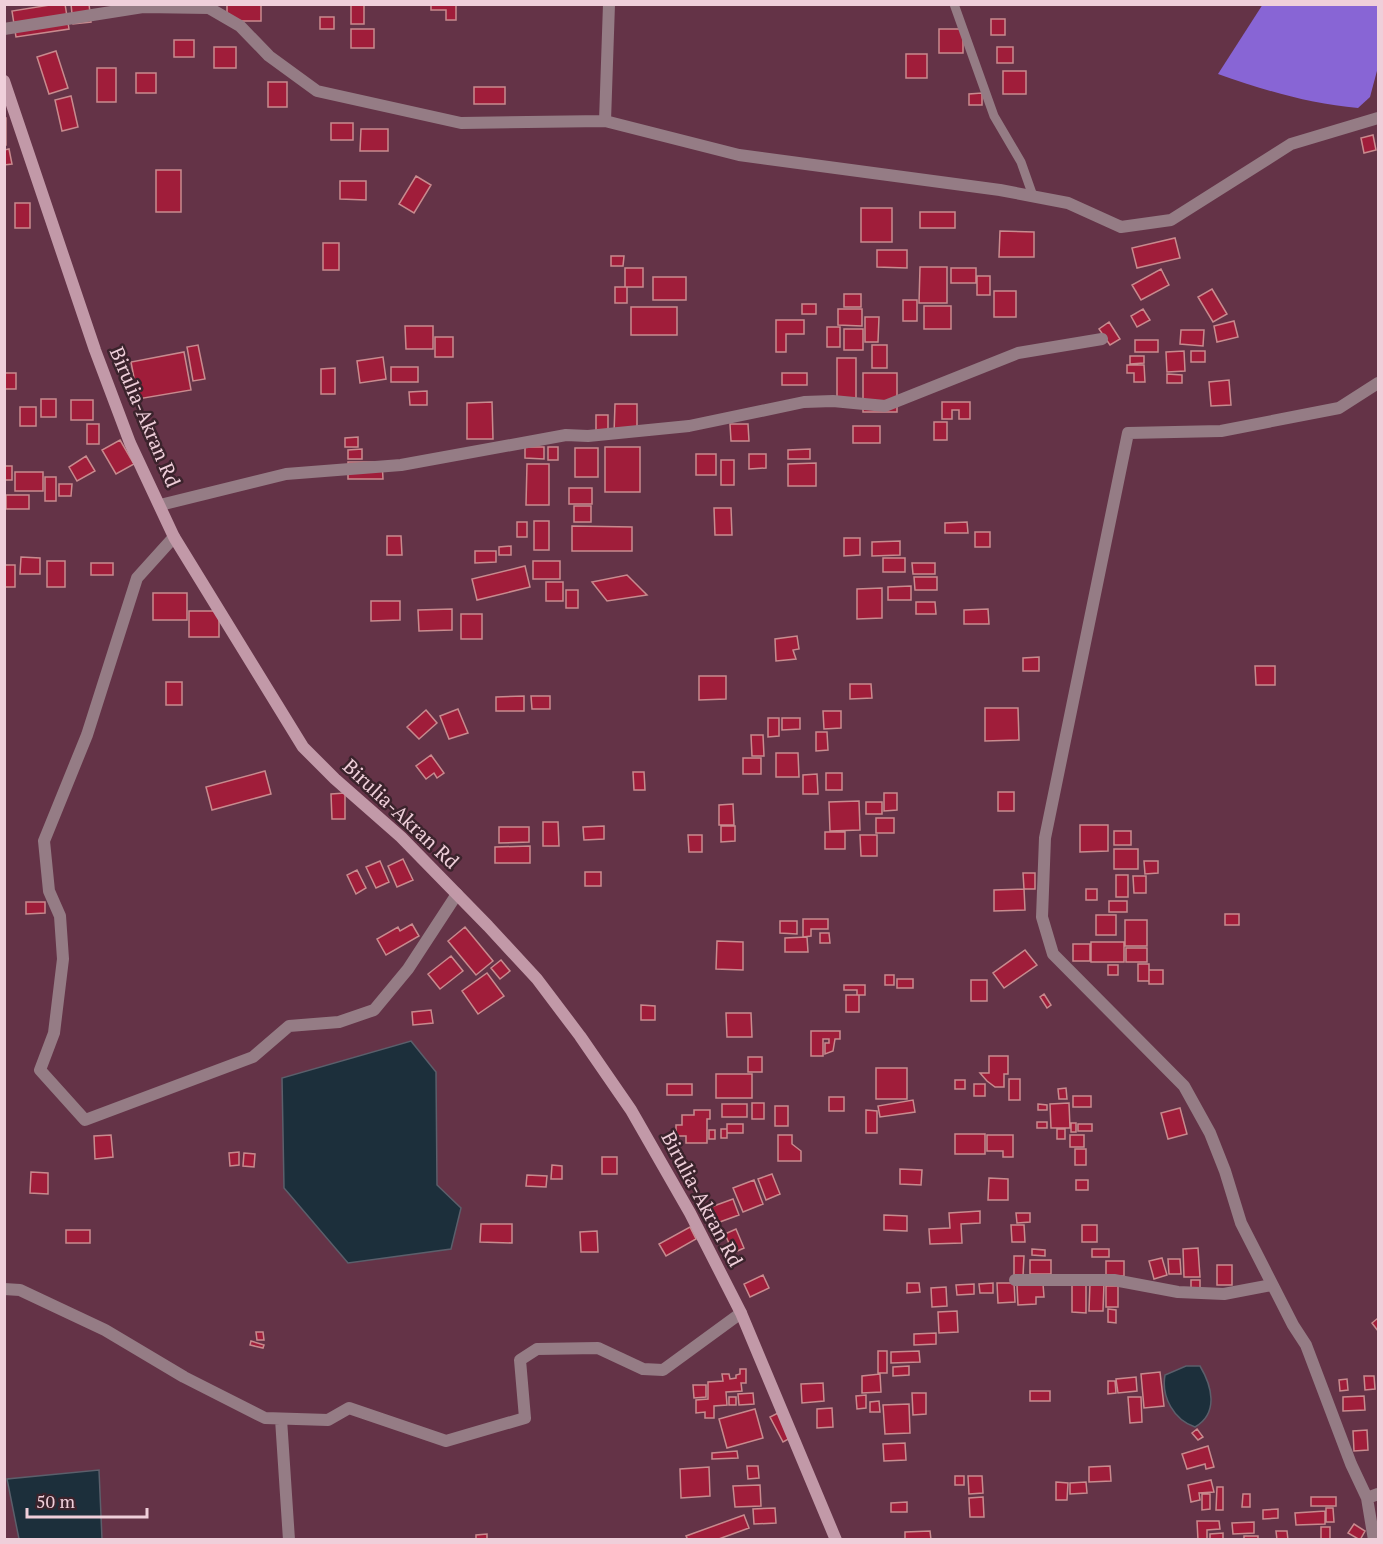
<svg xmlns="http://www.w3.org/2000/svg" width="1383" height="1544" viewBox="0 0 1383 1544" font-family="'PT Serif',serif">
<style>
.forest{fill:#8865d5}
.water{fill:#1c2f3b;stroke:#5b5f6b;stroke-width:1.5}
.building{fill:#a01d3a;stroke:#c88a8e;stroke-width:1.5}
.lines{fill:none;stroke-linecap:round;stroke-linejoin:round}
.lane{stroke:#957c85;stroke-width:9}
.street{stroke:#957c85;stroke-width:12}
.secondary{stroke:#c299a8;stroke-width:12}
.labels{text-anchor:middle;stroke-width:5;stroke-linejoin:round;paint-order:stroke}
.street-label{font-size:20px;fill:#efcfda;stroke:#3b232c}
</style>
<rect width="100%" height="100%" fill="#643347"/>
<!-- forest -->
<path class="forest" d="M1263 4 1378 5V67L1370 97 1358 108C1309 104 1264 90 1218 74Z"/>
<!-- water -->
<path class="water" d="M411 1041 436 1072 437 1185 461 1208 451 1249 348 1263 284 1188 282 1078Z
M1186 1366H1200C1212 1386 1219 1413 1195 1427 1174 1420 1161 1397 1165 1375Z
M99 1470 102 1539H19L7 1479Z"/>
<!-- building -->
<path class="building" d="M56 4H65L69 29 16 37 12 11Z
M71 4H89L91 22 73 24Z
M227 4H261V21H227Z
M351 4H364V24H351Z
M431 4H456V20H446V10H431Z
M320 17H334V29H320Z
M991 19H1005V35H991Z
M351 29H374V48H351Z
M939 29H963V53H939Z
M174 40H194V57H174Z
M214 47H236V68H214Z
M997 47H1013V63H997Z
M56 51 68 88 49 94 37 57Z
M906 54H927V78H906Z
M97 68H116V102H97Z
M1003 71H1026V94H1003Z
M136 73H156V93H136Z
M268 82H287V107H268Z
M474 87H505V104H474Z
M982 93V105H969V94Z
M71 96 78 127 62 131 55 100Z
M4 118H6V145H4Z
M331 123H353V140H331Z
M361 129H388V151H360Z
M1373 135 1376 150 1364 153 1361 138Z
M9 149 12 164 4 165V150Z
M156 170H181V212H156Z
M416 176 431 185 414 213 399 204Z
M340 181H366V200L340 199Z
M15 203H30V228H15Z
M861 208H892V242H861Z
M920 212H955V228H920Z
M1000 231 1034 232V257H999Z
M1175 238 1180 258 1137 268 1132 248Z
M323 243H339V270H323Z
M877 250H907V268L877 267Z
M611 256H624L623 266H611Z
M920 267H947V303H919Z
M625 268H643V287H625Z
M951 268H976V283H951Z
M1161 269 1169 285 1141 300 1132 285Z
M977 276H990V295H977Z
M653 277H686V300H653Z
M615 287H627V303H615Z
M1212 289 1227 314 1213 322 1198 297Z
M994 291H1016V317H994Z
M844 294H861V307H844Z
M903 300H917V321H903Z
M802 304H816V314H802Z
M924 306H951V329H924Z
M631 307H677V335H631Z
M838 309H862V326L838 325Z
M1143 309 1150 320 1137 327 1131 316Z
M865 317H879L878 342H865Z
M776 320H804V334H786V352H776Z
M1234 321 1238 337 1217 342 1214 326Z
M1109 322 1120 339 1110 345 1099 329Z
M405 326H433V349H406Z
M827 327H840V347H827Z
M844 329H863V350H844Z
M1181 330H1204L1203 346 1180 344Z
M435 337H453V357H435Z
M1135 340H1158V352H1135Z
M198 345 205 379 193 381 187 347Z
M872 345H887V368H872Z
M1184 351 1185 371 1167 372 1166 352Z
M1191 351H1205V362H1191Z
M184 352 191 390 138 399 131 362Z
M1130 356H1144V363L1130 364Z
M383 357 386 379 360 383 357 361Z
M837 358H856V398H837Z
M1127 365H1144L1145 382H1134V373H1127Z
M391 367H418V382H391Z
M335 368V394H321V369Z
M4 373H16V389H4Z
M782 373H807V385H782Z
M863 373H897V412H863Z
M1167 374 1182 375V383H1167Z
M1229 380 1231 405 1211 406 1209 382Z
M427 391V405H410L409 392Z
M41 399H56V417H41Z
M71 400H93V420H71Z
M492 402 493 439H467V403Z
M942 402H970V419H959V410H952V419H942Z
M615 404H637V434H614Z
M20 407H36V426H20Z
M596 415H608V433H596Z
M934 422H947V440H934Z
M87 424H99V444H87Z
M730 424H748L749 441H731Z
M853 426H880V443H853Z
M358 437V447H345V438Z
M120 440 134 464 116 474 102 450Z
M525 447H544V459L525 458Z
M548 447H558V460H548Z
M605 447H640V492H605Z
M575 448H598V477H575Z
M362 449V459H348V450Z
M810 449V459H788V450Z
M696 454H716V475H696Z
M749 454H766V468L749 469Z
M86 456 95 471 77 481 69 467Z
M721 460H734V485H721Z
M348 462H382L383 479H348Z
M816 463V486H788V464Z
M527 464H549V505H526Z
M4 466H12V480H4Z
M15 472H43V491H15Z
M45 477H56V501H45Z
M59 484H72L71 496H59Z
M569 488H592V504H569Z
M6 495H29V509H6Z
M574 506H591V522H574Z
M714 508H731L732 535H715Z
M534 521H549V550H534Z
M517 522H527V537H517Z
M967 522 968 533H945V523Z
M572 526 632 527V551H572Z
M975 532H990V547H975Z
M387 536H401L402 555H387Z
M844 538H860V555L844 556Z
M900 541V555L872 556V542Z
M511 546V555H499V547Z
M475 551H496V562L475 563Z
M21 557 40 558V574H20Z
M883 558H905V572H883Z
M47 561H65V587H47Z
M533 561H560V579H533Z
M91 563H113V575H91Z
M912 563H935V574H913Z
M4 565H15V587H4Z
M525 566 530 587 477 600 472 579Z
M627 575 647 595 607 601 592 582Z
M914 577H937V590H915Z
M546 582H563V601H546Z
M911 586V600H888V587Z
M882 588V618L857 619V589Z
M566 590H578V608H566Z
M153 593H187V620H153Z
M371 601H400V620L371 621Z
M916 602H935L936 614H916Z
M452 609V630L419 631 418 610Z
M988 609 989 624H964V610Z
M189 611H219V637H189Z
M461 614H482V639H461Z
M797 636 799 649 793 650 796 659 776 661 775 639Z
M1039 657V671H1023V658Z
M1255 666H1275V685H1256Z
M699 676H726V699L699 700Z
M166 682H182V705H166Z
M850 684H871L872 698 850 699Z
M524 696V711H496V697Z
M531 696H550V709H532Z
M985 708H1018L1019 740 985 741Z
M458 709 468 733 449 739 440 716Z
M426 710 437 723 419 739 407 727Z
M823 711H841V728L824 729Z
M768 718H779V736L768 737Z
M782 718H800V729L782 730Z
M816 732H827L828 750 816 751Z
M751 735H763L764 756H752Z
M776 753H798L799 777H776Z
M431 755 444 773 437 778 434 773 426 779 416 766Z
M743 758H761V774H743Z
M265 771 271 794 212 810 206 787Z
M633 772H644L645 790H634Z
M826 773H842V790H826Z
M817 774 818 794H803V775Z
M998 792H1014V811H998Z
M345 793V819H332L331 794Z
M884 793H897V810L884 811Z
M859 801 860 830 830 831 829 802Z
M866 802H882V814H866Z
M733 804 734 825H719V805Z
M876 818H894V833H876Z
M543 822H558L559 846H543Z
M1080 825H1108V851L1080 852Z
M604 826V839L584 840 583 827Z
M721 826H735V841L721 842Z
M499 827H529V842L499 843Z
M1114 831H1131V845H1114Z
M825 832H845V849H825Z
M688 835H702V852H689Z
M860 835H877V856H861Z
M530 846V863H495V847Z
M1114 849H1138V869H1114Z
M403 859 413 880 397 887 388 866Z
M380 861 389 882 376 888 366 867Z
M1144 861H1158V873L1145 874Z
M357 870 366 888 356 894 347 875Z
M585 872H601V886H585Z
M1023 873H1035V889H1024Z
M1116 875H1128V897H1116Z
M1133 876H1146V893H1134Z
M1024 889 1025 910 994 911V890Z
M1086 889H1097V900H1086Z
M1109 901H1127V912H1109Z
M26 902H45V913L26 914Z
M1225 914H1239V925H1225Z
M1096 915H1116V935H1096Z
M803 919H828V929H811V936L803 937Z
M1125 920H1147V946H1125Z
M780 921H797V934L780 933Z
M412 924 419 936 386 955 377 939 398 927 400 931Z
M465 927 493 961 476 975 448 941Z
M820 933H829L830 943H820Z
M807 937 808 952H785V938Z
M717 941 743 942V970L716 969Z
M1091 942H1124V962H1091Z
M1073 944H1090V961H1073Z
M1126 948H1147V962H1126Z
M1025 950 1037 965 1004 988 993 973Z
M451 956 463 971 440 989 428 974Z
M501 960 510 971 500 979 491 968Z
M1138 964H1149V981H1138Z
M1108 965H1118V975H1108Z
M1149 970H1163V984H1149Z
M487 973 504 996 478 1014 462 991Z
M885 975H894V985H885Z
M897 979H913V988H897Z
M971 980H987V1001H971Z
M844 985H865V995H857V990H844Z
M1044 994 1051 1005 1047 1008 1040 997Z
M846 995H859V1012H846Z
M641 1005 655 1006V1020H641Z
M431 1010 433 1023 413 1025 412 1012Z
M726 1013H751L752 1037H727Z
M811 1031H840V1039H835L833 1051 825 1054V1043H829V1039H823V1056H811Z
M989 1056H1008V1074H1004V1087H995L987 1081 980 1073H989Z
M748 1057H762V1072H748Z
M876 1068H907V1099H876Z
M716 1074H752V1098H716Z
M1009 1079H1020V1100H1009Z
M955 1080H965V1089H955Z
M667 1084H692V1095H667Z
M974 1084H985V1096H974Z
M1066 1088 1067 1099H1059L1058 1089Z
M1073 1096H1091V1107H1073Z
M829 1097H844V1111H829Z
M913 1100 915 1112 880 1117 878 1106Z
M752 1103H764V1119H752Z
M1069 1103 1070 1128H1051L1050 1104Z
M722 1104H747V1117H722Z
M1038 1104 1047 1105V1110H1038Z
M775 1106H788V1126H775Z
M1180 1108 1187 1134 1168 1139 1161 1113Z
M694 1110H710V1119H707V1143H686V1136H676V1125H682V1115H694Z
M866 1110 877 1111V1133H866Z
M1037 1122H1047V1128H1037Z
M1071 1123H1076V1132H1071Z
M727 1124H743V1133H727Z
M1078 1124H1092V1131H1078Z
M721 1129H727V1138H721Z
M1057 1129H1065V1139H1057Z
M709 1130H715V1139H709Z
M955 1134H985V1154H955Z
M111 1135 113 1157 95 1159 94 1136Z
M778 1135H792V1144L801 1151V1161H778Z
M987 1135H1013V1157H1003V1151H987Z
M1070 1135H1084V1147H1070Z
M1075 1149H1086V1165H1075Z
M239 1152V1165L230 1166 229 1153Z
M244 1153 255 1154 254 1167 243 1166Z
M602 1157H617V1174H602Z
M552 1165 562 1166V1179H551Z
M900 1169 922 1170 921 1185 900 1184Z
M31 1172 48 1173V1194L30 1193Z
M772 1174 780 1194 766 1200 758 1179Z
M527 1175 547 1176 546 1187 526 1186Z
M989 1178 1008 1179V1200H988Z
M754 1180 763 1204 743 1212 733 1188Z
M1076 1180H1088V1190H1076Z
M733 1199 739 1215 717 1223 711 1207Z
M980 1211V1223L961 1224 962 1243 930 1244 929 1229 950 1228 949 1213Z
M1016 1213H1030V1222L1017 1223Z
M884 1215 907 1216V1231L884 1230Z
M481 1224H512V1243L480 1242Z
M1011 1225H1024L1025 1242H1012Z
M1082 1225H1097V1242H1082Z
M690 1227 696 1239 666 1256 659 1244Z
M736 1229 744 1248 733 1253 725 1234Z
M66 1230H90V1243H66Z
M597 1231 598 1252H581L580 1232Z
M1198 1248 1200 1277H1184L1183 1249Z
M1032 1249 1045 1250V1256L1032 1255Z
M1092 1249H1109V1257H1092Z
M1014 1256H1024L1023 1276H1014Z
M1162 1258 1167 1275 1154 1279 1149 1261Z
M1168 1259H1180L1181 1274H1169Z
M1030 1260H1051V1274H1030Z
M1106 1261H1124V1276H1106Z
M1217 1265H1232V1285H1217Z
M763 1275 769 1288 750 1297 744 1284Z
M1191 1280H1200V1288H1191Z
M907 1283H919L920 1292 907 1293Z
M993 1283V1293H980L979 1284Z
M997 1283H1014L1015 1302 998 1303Z
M1090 1283H1104L1103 1311H1089Z
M974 1284V1294L957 1295 956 1285Z
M1043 1284 1044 1297H1036V1304L1018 1305 1017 1285Z
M1072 1284H1086V1313L1072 1312Z
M1106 1286H1118V1307H1106Z
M946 1287 947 1306 932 1307 931 1288Z
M1108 1309 1116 1310V1323L1108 1322Z
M957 1311 958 1332 939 1333 938 1312Z
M1378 1318V1331L1372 1323Z
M256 1332H263L264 1340H257Z
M936 1333V1344L914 1345V1334Z
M251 1341 264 1345 263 1348 250 1345Z
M878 1351H887V1373H878Z
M919 1351 920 1362 891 1363V1352Z
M909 1366V1375L893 1376V1367Z
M740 1369H746V1383H741L742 1391 726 1392 727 1405 714 1406V1418H705V1412L696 1413V1400L708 1399V1382L723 1381 722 1374H729L730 1379 736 1378V1375L740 1374Z
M1160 1372 1164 1406 1144 1408 1141 1374Z
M880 1374 881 1392 862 1393V1376Z
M1364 1376H1374L1375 1389 1365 1390Z
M1136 1377 1137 1391 1118 1393 1116 1379Z
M1347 1379 1348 1390 1340 1391 1339 1380Z
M1108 1381H1115L1116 1393 1108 1394Z
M823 1383 824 1401 802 1403 801 1384Z
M693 1385H706V1397L694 1398Z
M1030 1391H1050V1401H1030Z
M753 1393 754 1404 739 1405 738 1394Z
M912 1393H926V1414L913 1415Z
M866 1395V1408L857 1409 856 1396Z
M1364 1396 1365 1410 1343 1411V1397Z
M729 1397H736V1405H729Z
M1128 1397H1141L1142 1422 1130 1423Z
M879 1401 880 1412H870V1402Z
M909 1404 910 1433 885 1434 883 1405Z
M832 1408 833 1427 817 1428V1409Z
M755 1409 763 1438 727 1448 719 1419Z
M780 1412 794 1436 783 1442 770 1417Z
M1197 1429 1203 1437 1198 1440 1192 1433Z
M1367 1430 1368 1450 1354 1451 1353 1431Z
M905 1443 906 1460 884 1461 883 1444Z
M1208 1446 1214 1467 1206 1469 1205 1464 1187 1469 1182 1454Z
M737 1451 738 1458 712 1459V1453Z
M747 1466H758L759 1478 748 1479Z
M1110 1466 1111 1481 1089 1482V1467Z
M709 1467 710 1496 681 1498 680 1469Z
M955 1476H964V1485H955Z
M968 1476H982L983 1493 969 1494Z
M1211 1480 1214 1492 1199 1493 1200 1500 1191 1502 1188 1485Z
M1056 1482 1068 1483 1067 1500H1056Z
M1086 1482 1087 1493 1070 1494V1483Z
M760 1485 761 1506 735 1507 733 1486Z
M1217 1487H1223V1510H1216Z
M1202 1494H1210V1509L1202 1510Z
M1243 1494H1250V1507H1242Z
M983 1497 984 1517H970L969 1498Z
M1311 1497H1336V1506H1311Z
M907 1502V1512H891V1503Z
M775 1508 776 1523 754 1524 753 1509Z
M1326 1508H1333L1334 1522H1326Z
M1278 1509V1518L1263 1519V1510Z
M1325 1511V1524L1296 1525 1295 1513Z
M744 1515 749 1528 716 1540H688L686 1536Z
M1197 1521H1219L1220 1529 1207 1530V1540H1198Z
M1254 1522V1533L1233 1534 1232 1523Z
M1354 1524 1365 1531 1360 1540 1348 1533Z
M1321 1527H1330V1539H1321Z
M930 1531 931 1540H905V1532Z
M1276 1531H1287L1288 1540H1277Z
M1223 1533V1540H1210V1534Z
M487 1534V1540H476V1535Z
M1244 1536H1258V1540H1244Z"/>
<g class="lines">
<!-- lane -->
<path class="lane" d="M954 4 994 116 1021 162 1033 196"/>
<!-- street -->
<path class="street" d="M4 29 143 7 209 8 240 26 269 56 317 91 461 123 605 121 739 155 1000 190 1068 203 1121 227 1171 220 1291 144 1378 118
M605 121 609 4
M160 505 286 474 401 465 566 435 588 436 689 426 804 402 833 401 885 406 1018 353 1102 339
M174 537 137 578 87 735 44 841 49 891 60 916 63 959 54 1033 40 1070 85 1120 253 1057 289 1026 339 1022 374 1010 408 969 457 894
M1015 1280H1114L1178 1292 1224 1294 1272 1285
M4 1289 20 1290 105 1330 184 1377 265 1418 328 1420 349 1408 446 1441 525 1418 520 1360 537 1349 598 1348 643 1369 663 1370 741 1313
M281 1419 289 1540
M1367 1498 1351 1464 1306 1345 1293 1325 1241 1223 1225 1171 1210 1133 1184 1086 1053 954 1042 917 1045 838 1128 433 1221 431 1339 408 1378 383
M1374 1540 1367 1498 1378 1494"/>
<!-- secondary -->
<path class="secondary" d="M4 81 95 350 130 443 174 537 303 747 335 779 401 837 488 926 537 979 580 1036 631 1110 690 1213 741 1313 836 1540"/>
</g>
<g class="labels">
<!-- street labels -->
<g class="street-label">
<text transform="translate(145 417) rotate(67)" y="7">Birulia-Akran Rd</text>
<text transform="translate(401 814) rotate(43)" y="7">Birulia-Akran Rd</text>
<text transform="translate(702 1199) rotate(62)" y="7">Birulia-Akran Rd</text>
</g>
</g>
<!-- border -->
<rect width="1383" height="1544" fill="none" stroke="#efcfda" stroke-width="12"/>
<!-- scale -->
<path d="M27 1508v9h120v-9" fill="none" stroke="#efcfda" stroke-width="3"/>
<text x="36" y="1508" font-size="18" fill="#efcfda" stroke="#3b232c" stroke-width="4.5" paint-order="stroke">50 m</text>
</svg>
